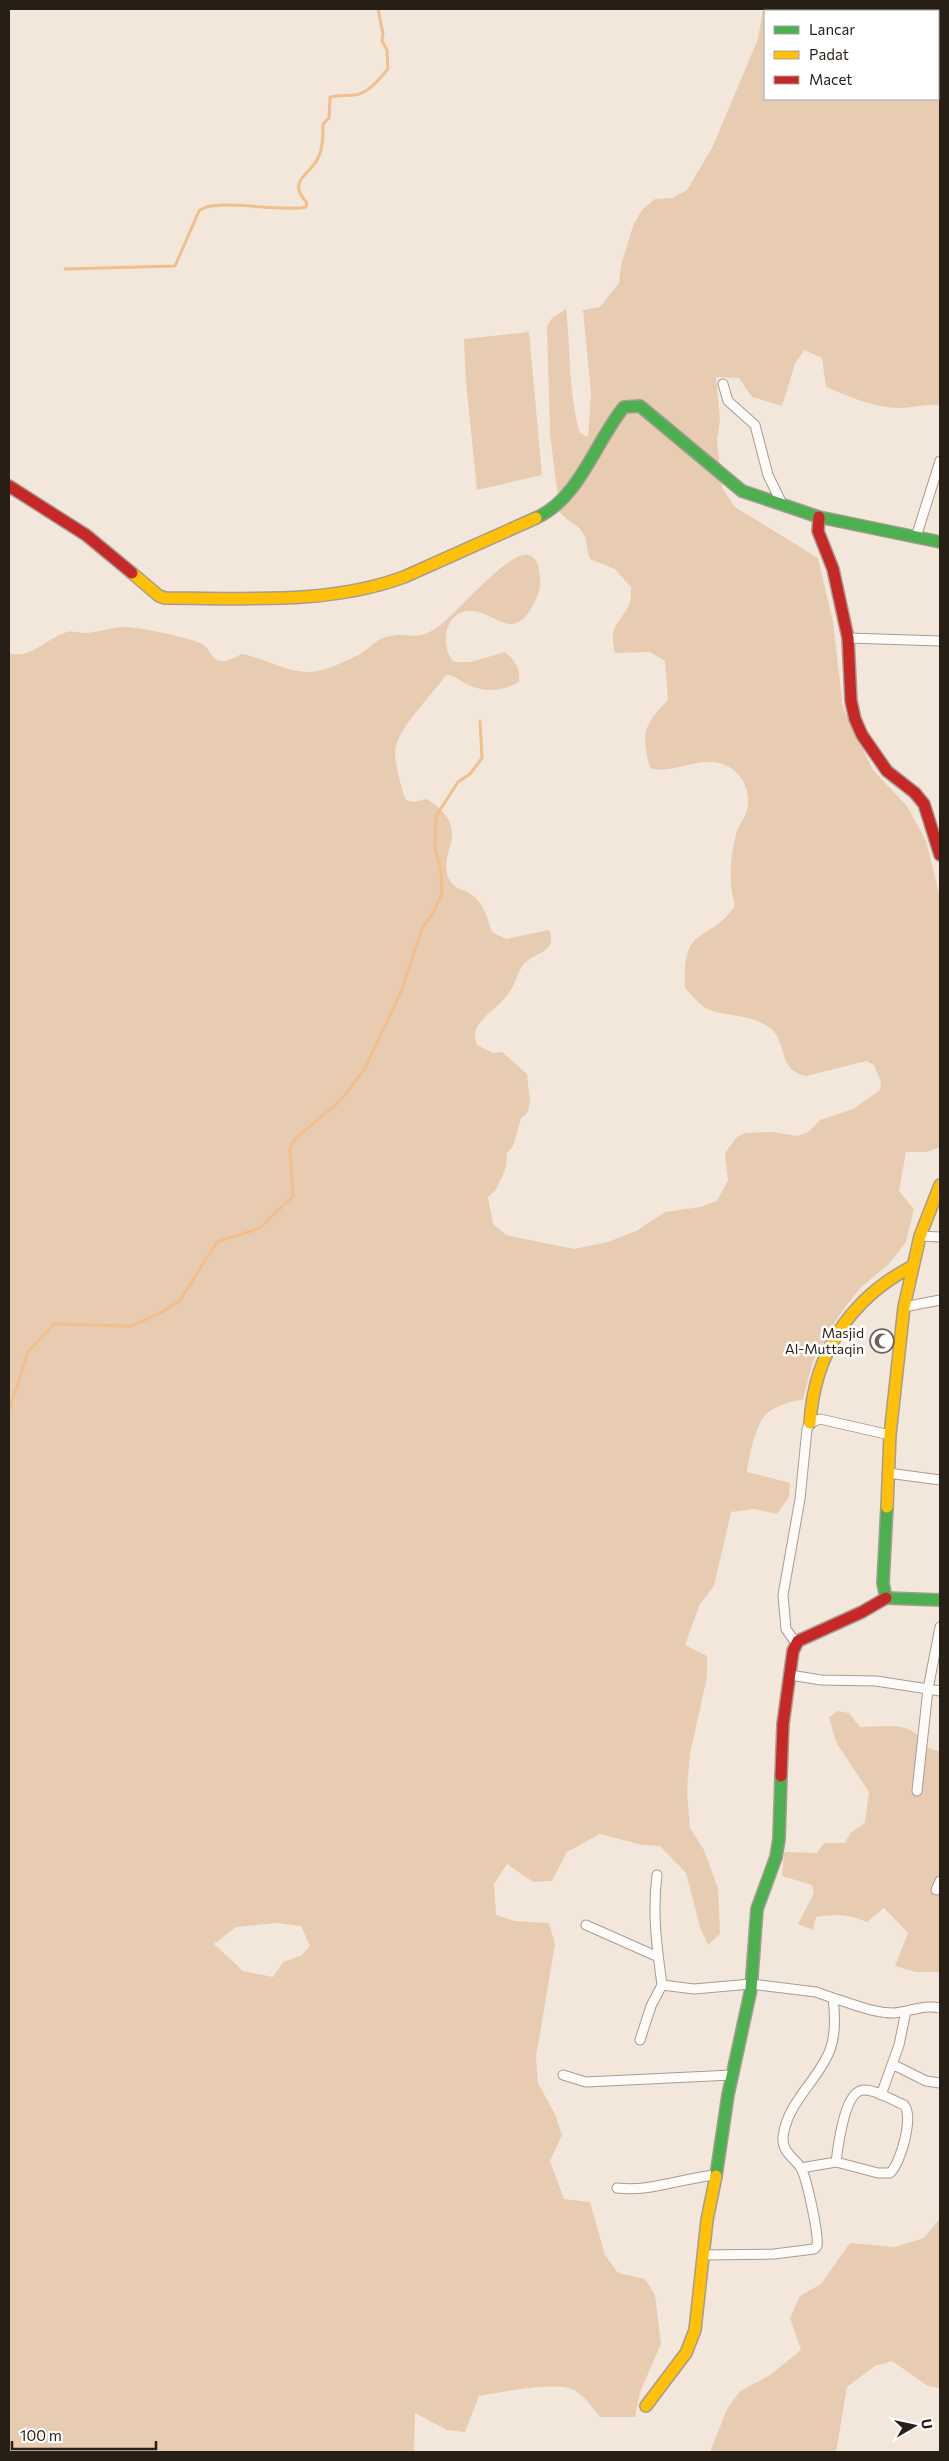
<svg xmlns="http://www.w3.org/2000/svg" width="949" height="2461" viewBox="0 0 949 2461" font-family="Commissioner,sans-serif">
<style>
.green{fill:#e8ccb1;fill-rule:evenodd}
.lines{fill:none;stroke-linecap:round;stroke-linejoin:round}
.stream{stroke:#f1be8c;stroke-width:3}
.street-casing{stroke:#a69c93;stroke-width:11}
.fast-casing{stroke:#a69c93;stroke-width:14}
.slow-casing{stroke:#a69c93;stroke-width:14}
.jam-casing{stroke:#a69c93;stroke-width:14}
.street{stroke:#fdfbfa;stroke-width:9}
.fast{stroke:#4caf50;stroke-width:11}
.slow{stroke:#ffc107;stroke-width:11}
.jam{stroke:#c62828;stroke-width:11}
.labels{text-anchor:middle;stroke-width:5;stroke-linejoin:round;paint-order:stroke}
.poi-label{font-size:14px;fill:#271e15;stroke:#fff;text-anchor:end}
</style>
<rect width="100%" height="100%" fill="#f3e7dc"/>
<!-- green -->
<path class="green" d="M763 9H940V405C926 404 912 408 897 408 872 407 850 397 826 387L822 358 804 350 795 364 782 406 752 397 739 378 716 377 720 420 717 440 722 488 735 507 818 558 833 622 843 708 873 770 907 806 926 841 940 897V1147L927 1152H906L899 1191 914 1209 906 1242 888 1265 860 1288 838 1317 813 1361 803 1400C790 1401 778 1405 767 1413 757 1421 748 1459 747 1472L790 1483 789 1497 777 1514 754 1509 731 1512 714 1586 700 1604 685 1645 707 1656V1677L690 1754 687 1790 690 1828 704 1850 718 1888 720 1934 708 1945 700 1927 686 1873 660 1846 642 1845 600 1834 567 1852 552 1881 533 1882 507 1864 494 1884 496 1915 515 1921 549 1923 555 1945 536 2057 538 2083 555 2114 562 2135 550 2161 564 2199 590 2202 605 2255 618 2273 645 2279 655 2295 661 2344 640 2392 635 2417H600C592 2407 582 2392 569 2388 548 2383 501 2392 479 2396L465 2432 447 2430 415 2413 414 2452H9V653C30 660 46 639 64 633 71 630 76 632 83 633 97 633 111 627 124 627 140 627 188 637 202 644 210 648 211 660 221 661 228 662 235 657 242 654 264 658 288 673 311 672 326 671 341 663 354 657 366 653 374 640 386 637 413 630 414 645 442 624 457 612 512 548 529 555 539 559 539 569 540 578 541 591 537 598 531 609 510 643 492 608 467 611 444 614 440 647 454 662H471L505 652C515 660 521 670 519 682 501 692 481 693 463 682 456 678 454 675 446 675 433 694 401 725 396 746 393 757 401 789 406 800L414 802 427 799C477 832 434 852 450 881 454 888 462 889 469 893 484 902 487 917 492 932L506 939 549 930C559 953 533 952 523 965 517 973 515 985 509 993 501 1005 485 1014 477 1027 474 1033 475 1039 477 1045L493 1053 502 1052 527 1074 530 1102 528 1112 521 1118 513 1146 507 1153 506 1166 503 1175 495 1191 488 1197 493 1224 506 1235 574 1249 608 1242 636 1231 665 1212 700 1207 717 1201 728 1180 725 1153 737 1137 745 1133 772 1132 798 1136 808 1132 820 1120 853 1109 880 1090 881 1082 874 1065 866 1061 806 1076C777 1070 788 1043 771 1029 753 1013 719 1017 704 1007 697 1002 691 994 685 988 682 922 708 945 735 906 728 883 730 855 737 831 739 825 744 819 746 813 753 793 742 770 722 764 697 756 672 775 650 768 641 733 643 726 668 700L665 661 650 652 615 653C609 626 616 628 628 607 631 602 631 593 631 587L615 569 590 559C586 548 588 537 579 528 573 522 565 520 560 512L550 435 547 326 552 318 566 309C571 351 568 392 580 433L588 437 591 394 583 310 600 307 619 283 621 265 633 226 642 210 655 199 672 198 687 190 712 148 758 39ZM765 11H938V99H765ZM277 1923 301 1926 310 1946 302 1955 283 1962 273 1977 243 1971 214 1944 236 1927Z
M529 332 542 475 477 490 466 382 464 339Z
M838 1711 849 1713 860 1727C875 1727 899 1723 912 1731 926 1740 920 1748 940 1751V1972H916L895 1966 908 1933 884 1908 867 1922C850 1914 835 1914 816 1917L813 1930 798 1924 814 1893 812 1885 782 1876 784 1852 817 1853 824 1843H845L851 1832 865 1823 869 1792 836 1742 829 1717Z
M940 2218V2388L928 2386 892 2361 875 2366 847 2387 836 2452H710L727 2409 740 2391 769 2376 801 2350 790 2318 800 2296 821 2284 850 2243 895 2247 924 2238Z"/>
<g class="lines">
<!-- stream -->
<path class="stream" d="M65 269 175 266 199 211C215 197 280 213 306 207L307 203C287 181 308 176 317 160 323 150 323 135 323 124L329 118 330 97C339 95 345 96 354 95 368 94 379 79 388 69L387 50 382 41 383 34 378 9
M9 1411 28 1352 54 1324 132 1326 162 1312 180 1300 217 1242 260 1228 293 1196 290 1148 296 1138 341 1100 364 1070 401 992 423 926 432 915 442 894 441 872 435 849 436 816 458 782 470 774 482 758 480 721"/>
<!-- street casing -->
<g class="street-casing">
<path id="street" d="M723 384 728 401 755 425 768 475 782 504
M916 537 940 461
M848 638 940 641
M920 1236 940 1237
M904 1307 940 1300
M888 1473 940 1480
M940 1627 928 1689 940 1691
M798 1641 793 1639 786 1629 783 1595 800 1499 807 1429 810 1423 820 1419 890 1435
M790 1675 821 1680 876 1681 928 1689 917 1791
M936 1890 940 1881
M586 1925 656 1956
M662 1985 694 1989 751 1984 816 1992 833 1998
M640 2040 651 2006 662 1985C657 1948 652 1913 657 1875
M892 2064 926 2081 940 2083
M563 2075 586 2082 732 2075
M881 2095 899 2045 906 2011
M801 2168 836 2162 878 2173H890C901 2163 914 2116 904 2105 892 2100 877 2090 864 2090 844 2090 838 2148 836 2162
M617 2188C651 2192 682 2178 716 2175
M703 2255 774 2254 814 2249 817 2246C819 2235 807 2179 801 2168 794 2157 782 2153 783 2137 787 2102 818 2081 830 2050 836 2034 835 2014 833 1998 854 2004 872 2013 894 2013 910 2012 923 2004 940 2008"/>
</g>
<!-- fast casing -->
<g class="fast-casing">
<path id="fast" d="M536 518C580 498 595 442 624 407L640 406 742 491 819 517 940 542
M887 1507 883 1583 886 1598 940 1600
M716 2176 728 2095 751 1989 757 1909 776 1857 779 1839 781 1776"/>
</g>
<!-- slow casing -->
<g class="slow-casing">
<path id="slow" d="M132 573 159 596 165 598C244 598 328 605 404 577L536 518
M810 1423C814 1354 850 1299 911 1267
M887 1507 890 1435 904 1307 920 1236 940 1185
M646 2406 686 2353 695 2330 707 2220 716 2176"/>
</g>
<!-- jam casing -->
<g class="jam-casing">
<path id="jam" d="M9 486 86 535 132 573
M819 517 818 531 833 569 848 638 851 701 855 719 862 735 887 771 915 793 924 804 940 855
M781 1776 783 1724 793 1651 798 1641 862 1612 886 1598"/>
</g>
<!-- street -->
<use href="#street" class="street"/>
<!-- fast -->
<use href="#fast" class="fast"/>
<!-- slow -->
<use href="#slow" class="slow"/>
<!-- jam -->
<use href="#jam" class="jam"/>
</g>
<!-- icons -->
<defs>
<g id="mosque-ring" transform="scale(1.25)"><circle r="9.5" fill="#fff" stroke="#6e645b" stroke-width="1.5"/><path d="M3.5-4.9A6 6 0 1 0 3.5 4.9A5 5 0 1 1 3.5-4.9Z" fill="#6e645b"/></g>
</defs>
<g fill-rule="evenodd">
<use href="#mosque-ring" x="882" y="1341"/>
</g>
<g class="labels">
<!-- poi labels -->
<g class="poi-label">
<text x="864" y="1338">Masjid<tspan x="864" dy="16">Al-Muttaqin</tspan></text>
</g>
</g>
<!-- border -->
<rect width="949" height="2461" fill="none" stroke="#271e15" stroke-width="20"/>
<!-- legend -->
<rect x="764" y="10" width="175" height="90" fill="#ffffff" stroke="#a9a5a1"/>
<rect x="774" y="26" width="25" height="8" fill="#4caf50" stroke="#a9a5a1"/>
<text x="809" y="35" font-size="15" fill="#271e15">Lancar</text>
<rect x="774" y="51" width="25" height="8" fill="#ffc107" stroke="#a9a5a1"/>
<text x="809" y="60" font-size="15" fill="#271e15">Padat</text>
<rect x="774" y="76" width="25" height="8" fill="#c62828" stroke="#a9a5a1"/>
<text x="809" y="85" font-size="15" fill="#271e15">Macet</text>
<!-- north arrow -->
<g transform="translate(914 2426) rotate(81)" stroke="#ffffff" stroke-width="4" paint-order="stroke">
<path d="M0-4L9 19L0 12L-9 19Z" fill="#271e15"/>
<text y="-8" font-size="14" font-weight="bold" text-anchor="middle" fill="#271e15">U</text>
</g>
<!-- scale -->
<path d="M12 2441v8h144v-8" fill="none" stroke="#271e15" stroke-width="2.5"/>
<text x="20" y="2441" font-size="15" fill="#271e15" stroke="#ffffff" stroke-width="4" paint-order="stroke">100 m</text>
</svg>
